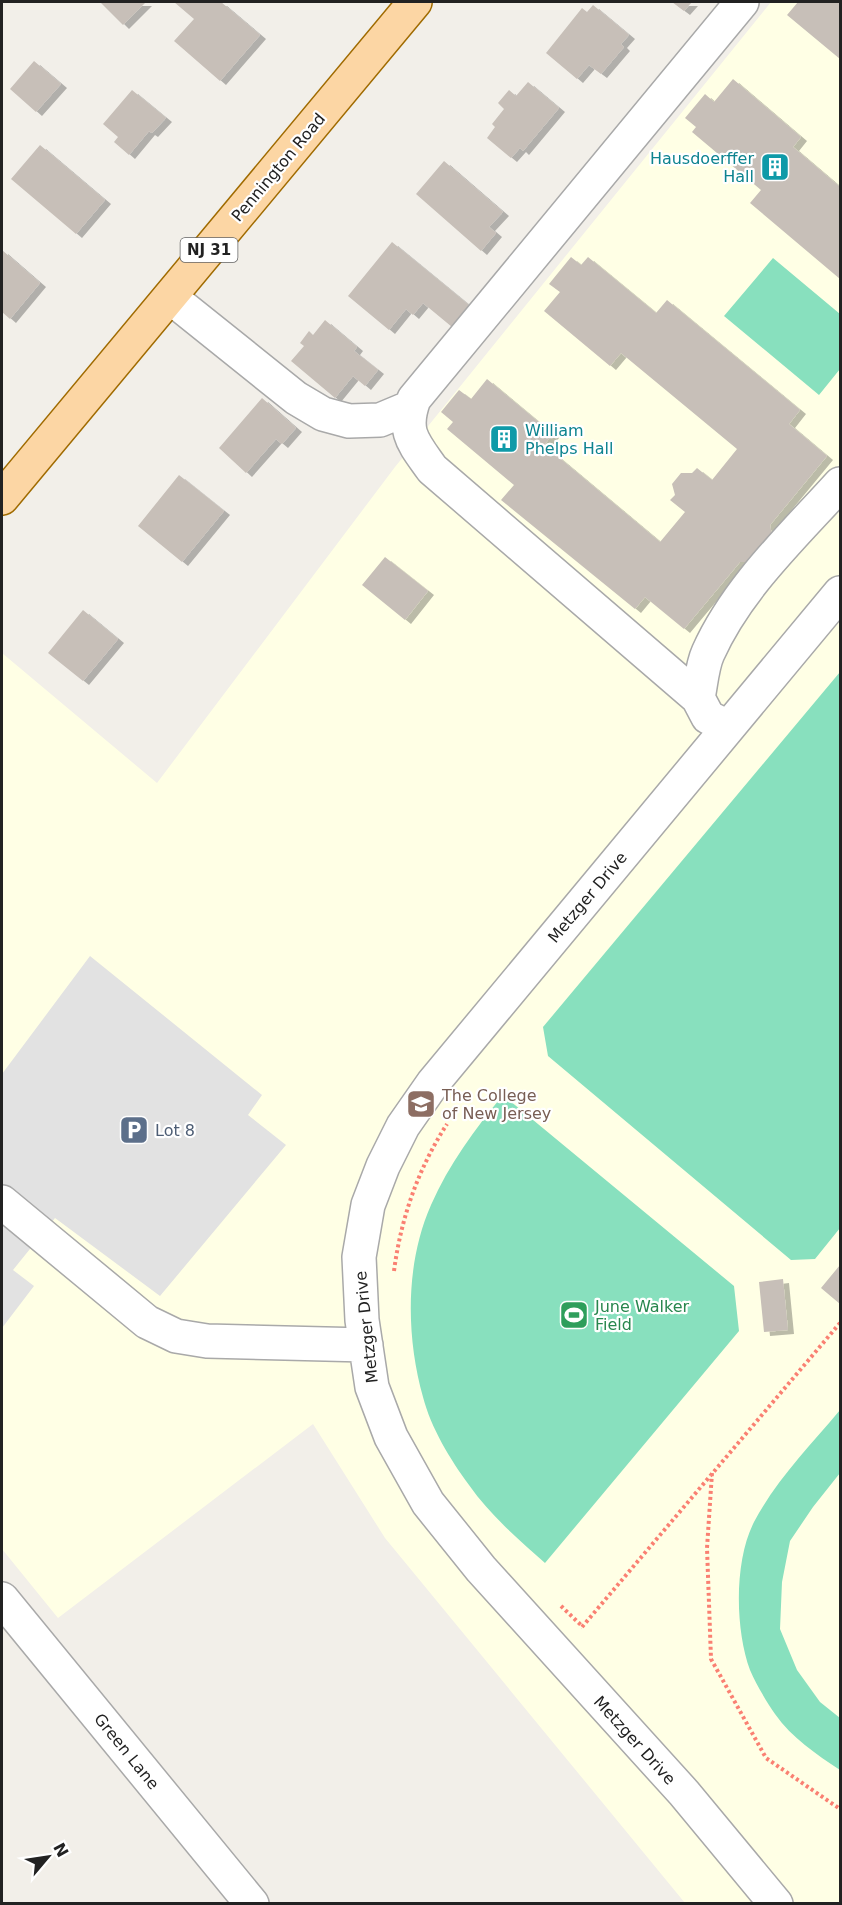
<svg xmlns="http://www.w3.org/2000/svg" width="842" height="1905" viewBox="0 0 842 1905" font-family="'DejaVu Sans',sans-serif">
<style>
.education{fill:#ffffe5}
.pitch{fill:#88e0be}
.parking{fill:#e2e2e2}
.building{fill:#c7bfb8;filter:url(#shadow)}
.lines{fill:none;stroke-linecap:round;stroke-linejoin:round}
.minor-casing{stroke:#a9a9a9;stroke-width:36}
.major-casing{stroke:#a06b00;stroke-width:36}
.path{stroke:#fa8072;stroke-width:4;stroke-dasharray:3 3;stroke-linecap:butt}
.minor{stroke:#fff;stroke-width:33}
.major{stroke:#fcd6a4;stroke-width:33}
.labels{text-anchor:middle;stroke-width:4.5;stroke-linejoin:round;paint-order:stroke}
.shield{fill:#fff;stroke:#646464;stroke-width:1.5}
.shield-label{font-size:15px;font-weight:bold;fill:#222}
.culture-label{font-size:16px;fill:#0d838f;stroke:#fff;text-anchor:end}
.street-label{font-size:16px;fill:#222;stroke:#fff}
.education-label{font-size:16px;fill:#785e54;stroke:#fff;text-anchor:start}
.service-label{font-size:16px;fill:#4e5e75;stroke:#fff;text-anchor:start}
.leisure-label{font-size:16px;fill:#27864d;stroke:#fff;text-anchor:start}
</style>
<defs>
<filter id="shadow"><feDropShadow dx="6" dy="4" stdDeviation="0" flood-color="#0004"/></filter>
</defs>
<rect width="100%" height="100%" fill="#f2efe9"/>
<!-- education -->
<path class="education" d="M771 2H840V1903H685L385 1538 313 1424 58 1618 2 1549V653L157 783 395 467Z"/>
<!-- pitch -->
<path class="pitch" d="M773 258 840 314V369L819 395 724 316Z
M840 672V1228L815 1259 791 1260 548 1056 543 1027Z
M503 1095 734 1286 739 1331 545 1563C518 1539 490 1515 469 1485 450 1459 431 1428 423 1397 406 1336 405 1264 431 1205 449 1164 475 1129 503 1095Z
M840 1410V1473L813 1507 790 1541 782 1582 780 1629 797 1670 820 1702 840 1718V1770C816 1754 792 1738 775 1714 766 1701 756 1684 750 1670 735 1629 734 1561 754 1522 776 1480 810 1446 840 1410Z"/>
<!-- parking -->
<path class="parking" d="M90 956 262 1095 248 1115 286 1145 160 1296 55 1218 13 1270 34 1286 2 1328V1074Z"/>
<!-- building -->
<path class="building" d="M100 2H146L123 25Z
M174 2H221L260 35 220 81 174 41 194 19Z
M672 2H692L684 11Z
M798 2H840V59L787 15Z
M593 5 629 35 621 44 624 47 601 74 589 65 577 79 546 53 582 8 587 12Z
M34 61 61 84 36 112 10 89Z
M733 79 801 137 793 147 840 187V279L750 203 761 190 692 132 696 127 685 118 705 94 714 102Z
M528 82 559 108 523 151 520 148 511 158 487 138 495 127 492 124 504 109 498 103 509 90 516 96Z
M132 90 166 118 152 133 149 131 129 155 114 142 118 137 103 124Z
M40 145 105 200 76 234 11 179Z
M444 161 503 212 489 227 496 233 481 251 416 194Z
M392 242 470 306 452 327 423 303 413 315 406 309 389 330 348 296Z
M2 250 40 283 10 319 2 312Z
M571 257 581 265 588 257 656 313 667 300 800 410 789 424 827 456 770 525 772 535 749 562H740L684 629 645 597 635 609 501 500 514 485 447 429 453 422 441 412 459 390 471 399 487 379 553 434 544 445 660 542 685 512 670 500 675 495 672 484 681 473H692L697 468 712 480 737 449 621 353 610 366 544 311 560 292 549 284Z
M325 320 357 347 354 351 378 370 365 386 353 376 335 398 291 361 304 346 300 343 309 331 313 335Z
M262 398 296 428 282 444 276 439 246 473 219 448Z
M179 475 224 511 182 562 138 526Z
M385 557 428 591 405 620 362 585Z
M83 610 118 639 83 681 48 653Z
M840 1265V1304L821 1288Z
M783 1279 788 1330 764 1332 759 1282Z"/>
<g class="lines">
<!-- minor casing -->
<g class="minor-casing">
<path id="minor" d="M170 297 296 398 323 414 349 421 380 420 411 407
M698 698C701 684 702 666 708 653 737 588 793 536 840 484
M728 727 708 717 698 698 432 469C413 442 402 432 414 399L742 2
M2 1202 147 1322 176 1336 207 1341 366 1345
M2 1599 252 1904
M776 1904 684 1793 481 1569 428 1503 391 1437 372 1387 362 1320 359 1257 368 1205 383 1166 403 1126 433 1083 840 593"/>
</g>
<!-- major casing -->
<g class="major-casing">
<path id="major" d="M2 498 415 2"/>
</g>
<!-- path -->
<path class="path" d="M394 1271C401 1218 418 1169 447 1124
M712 1473 707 1548 711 1659 766 1758 840 1809
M561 1606 583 1627
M582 1627 840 1323"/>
<!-- minor -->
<use href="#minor" class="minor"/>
<!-- major -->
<use href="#major" class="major"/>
</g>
<!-- icons -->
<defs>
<g id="building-square" transform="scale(1.5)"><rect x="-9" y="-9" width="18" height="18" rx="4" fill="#0f9aa8" stroke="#fff"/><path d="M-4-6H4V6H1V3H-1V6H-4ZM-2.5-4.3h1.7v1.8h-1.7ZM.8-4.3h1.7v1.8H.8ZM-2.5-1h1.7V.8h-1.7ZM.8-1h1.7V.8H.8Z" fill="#fff"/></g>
<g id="university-square" transform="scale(1.5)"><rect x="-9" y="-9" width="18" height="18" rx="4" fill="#8d6e63" stroke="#fff"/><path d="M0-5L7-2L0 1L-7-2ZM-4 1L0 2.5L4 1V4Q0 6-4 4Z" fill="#fff"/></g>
<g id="parking-square" transform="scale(1.5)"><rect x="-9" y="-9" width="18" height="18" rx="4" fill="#5c6f8a" stroke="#fff"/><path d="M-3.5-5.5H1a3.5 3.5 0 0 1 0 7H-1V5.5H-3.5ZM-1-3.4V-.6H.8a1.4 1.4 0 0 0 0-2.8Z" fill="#fff"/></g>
<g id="stadium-square" transform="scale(1.5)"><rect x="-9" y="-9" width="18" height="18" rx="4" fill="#2e9e5b" stroke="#fff"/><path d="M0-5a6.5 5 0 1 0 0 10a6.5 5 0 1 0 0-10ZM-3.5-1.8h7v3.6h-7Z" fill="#fff"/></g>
</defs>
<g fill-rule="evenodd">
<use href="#building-square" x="775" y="167"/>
<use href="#building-square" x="504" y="439"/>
<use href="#university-square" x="421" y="1104"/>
<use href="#parking-square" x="134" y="1130"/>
<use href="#stadium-square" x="574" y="1315"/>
</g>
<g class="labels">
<!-- shield labels -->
<rect class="shield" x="180.5" y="238" width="57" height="24" rx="4.5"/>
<g class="shield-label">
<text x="209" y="255">NJ 31</text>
</g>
<!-- culture labels -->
<g class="culture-label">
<text x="754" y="164">Hausdoerffer<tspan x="754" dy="18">Hall</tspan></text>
<text x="525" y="436" text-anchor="start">William<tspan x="525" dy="18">Phelps Hall</tspan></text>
</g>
<!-- street labels -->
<g class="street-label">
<text transform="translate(278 167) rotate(-50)" y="6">Pennington Road</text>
<text transform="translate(587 897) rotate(-50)" y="6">Metzger Drive</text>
<text transform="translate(366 1327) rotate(-96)" y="6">Metzger Drive</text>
<text transform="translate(635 1740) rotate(48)" y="6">Metzger Drive</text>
<text transform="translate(127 1751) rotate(51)" y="6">Green Lane</text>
</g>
<!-- education labels -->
<g class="education-label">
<text x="442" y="1101">The College<tspan x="442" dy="18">of New Jersey</tspan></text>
</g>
<!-- service labels -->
<g class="service-label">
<text x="155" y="1136">Lot 8</text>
</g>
<!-- leisure labels -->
<g class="leisure-label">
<text x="595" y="1312">June Walker<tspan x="595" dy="18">Field</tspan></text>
</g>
</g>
<!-- border -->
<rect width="842" height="1905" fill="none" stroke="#222222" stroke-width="6"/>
<!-- north arrow -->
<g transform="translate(48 1857) rotate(61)" stroke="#ffffff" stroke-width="4.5" paint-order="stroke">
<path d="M0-4.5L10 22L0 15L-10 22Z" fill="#222222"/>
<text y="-9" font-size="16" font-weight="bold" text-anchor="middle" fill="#222222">N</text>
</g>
</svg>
